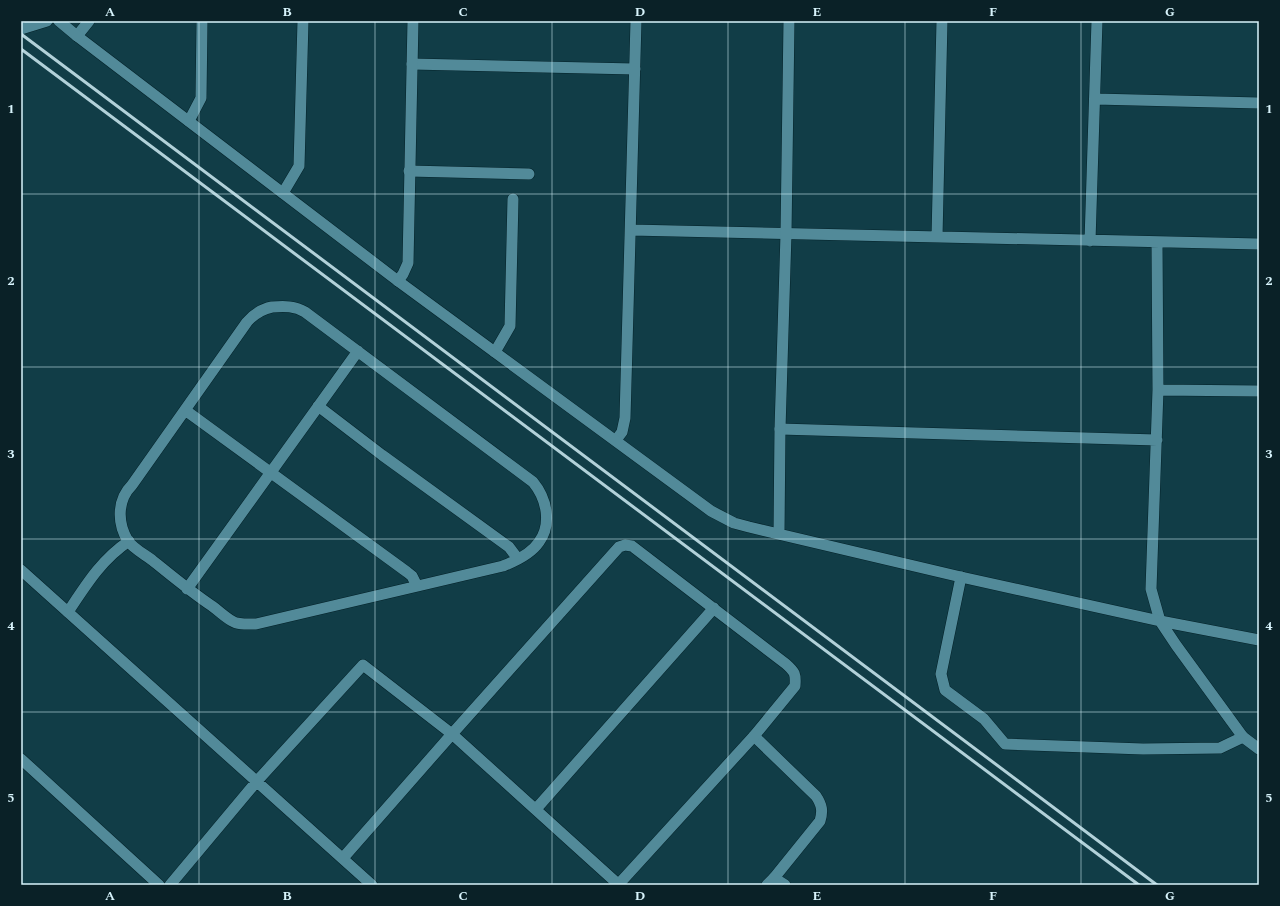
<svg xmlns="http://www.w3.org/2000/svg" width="1280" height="906" viewBox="0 0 1280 906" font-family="Spectral,serif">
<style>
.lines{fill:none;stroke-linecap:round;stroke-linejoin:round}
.service-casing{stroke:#042229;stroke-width:12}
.minor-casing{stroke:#042229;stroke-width:12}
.tertiary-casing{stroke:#042229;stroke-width:12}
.service{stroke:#528a99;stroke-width:11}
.minor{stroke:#528a99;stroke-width:11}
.tertiary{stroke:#528a99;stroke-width:11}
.rail{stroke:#b2d1d9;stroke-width:3}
.grid{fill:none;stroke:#d8f4fc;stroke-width:1;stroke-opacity:0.55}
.neatline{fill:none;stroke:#d8f4fc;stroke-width:1.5}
.grid-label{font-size:13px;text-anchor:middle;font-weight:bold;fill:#d8f4fc}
</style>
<rect width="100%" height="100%" fill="#113d47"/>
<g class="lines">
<!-- service casing -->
<g class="service-casing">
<path id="service" d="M21 29 47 21
M412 64 635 69
M189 121 201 98 202 23
M409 171 529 174
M283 193 299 166 303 21
M272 307C285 306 295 306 305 312L533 482C547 499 552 524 539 542 531 554 516 561 503 566L256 624C248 624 238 625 232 621 225 617 219 611 212 606 191 592 172 576 152 560 144 554 134 549 128 541 117 523 117 500 132 485L247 322C254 314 262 309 272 307Z
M495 352 510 326 513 199
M318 406 382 455 509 547 518 559
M185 410 407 572 412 576 417 586
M187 589 358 351
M68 612C86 585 101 560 129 541
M754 736 816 796C822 805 823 811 820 821L774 878
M21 759 159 885"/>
</g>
<!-- minor casing -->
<g class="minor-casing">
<path id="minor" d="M77 36 89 21
M1095 99 1259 103
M631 230 1259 244
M937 237 942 21
M1090 241 1097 21
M1157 242 1158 390 1151 589 1160 621
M398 281 403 274 408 263 413 21
M1158 390 1259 391
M780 429 1157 440
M616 440 622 432 625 418 636 21
M21 570 372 885
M961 577 941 674 945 690 984 719 1005 744 1143 749 1220 748 1243 737
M536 809 714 608
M343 858 452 734 619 547 625 545 632 546 786 664C795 672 796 674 795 686L754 736 618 885
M170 885 257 781 363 665 452 734 619 885
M767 885 774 878 785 885"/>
</g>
<!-- tertiary casing -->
<g class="tertiary-casing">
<path id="tertiary" d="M59 21 77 36 398 281 711 511 734 523 749 527 961 577 1160 621 1259 640
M779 534 780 429 786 234 789 21
M1160 621 1176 645 1243 737 1259 749"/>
</g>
<!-- service -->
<use href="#service" class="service"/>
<!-- minor -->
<use href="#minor" class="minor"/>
<!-- tertiary -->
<use href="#tertiary" class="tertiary"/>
<!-- rail -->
<path class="rail" d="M21 34 1157 885
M21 49 1139 885"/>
</g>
<!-- grid -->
<path class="grid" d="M199 21V885M375 21V885M552 21V885M728 21V885M905 21V885M1081 21V885M21 194H1259M21 367H1259M21 539H1259M21 712H1259"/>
<!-- border -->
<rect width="1280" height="906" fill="none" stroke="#0a2127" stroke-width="44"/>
<rect x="22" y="22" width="1236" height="862" class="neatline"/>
<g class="grid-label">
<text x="110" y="16">A</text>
<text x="287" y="16">B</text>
<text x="463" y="16">C</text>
<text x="640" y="16">D</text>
<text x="817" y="16">E</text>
<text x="993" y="16">F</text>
<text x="1170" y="16">G</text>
<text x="11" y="113">1</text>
<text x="1269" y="113">1</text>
<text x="11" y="285">2</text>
<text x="1269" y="285">2</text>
<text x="11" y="458">3</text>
<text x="1269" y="458">3</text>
<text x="11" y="630">4</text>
<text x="1269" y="630">4</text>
<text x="11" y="802">5</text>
<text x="1269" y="802">5</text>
<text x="110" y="900">A</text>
<text x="287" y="900">B</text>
<text x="463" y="900">C</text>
<text x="640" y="900">D</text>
<text x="817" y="900">E</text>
<text x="993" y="900">F</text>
<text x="1170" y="900">G</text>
</g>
</svg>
